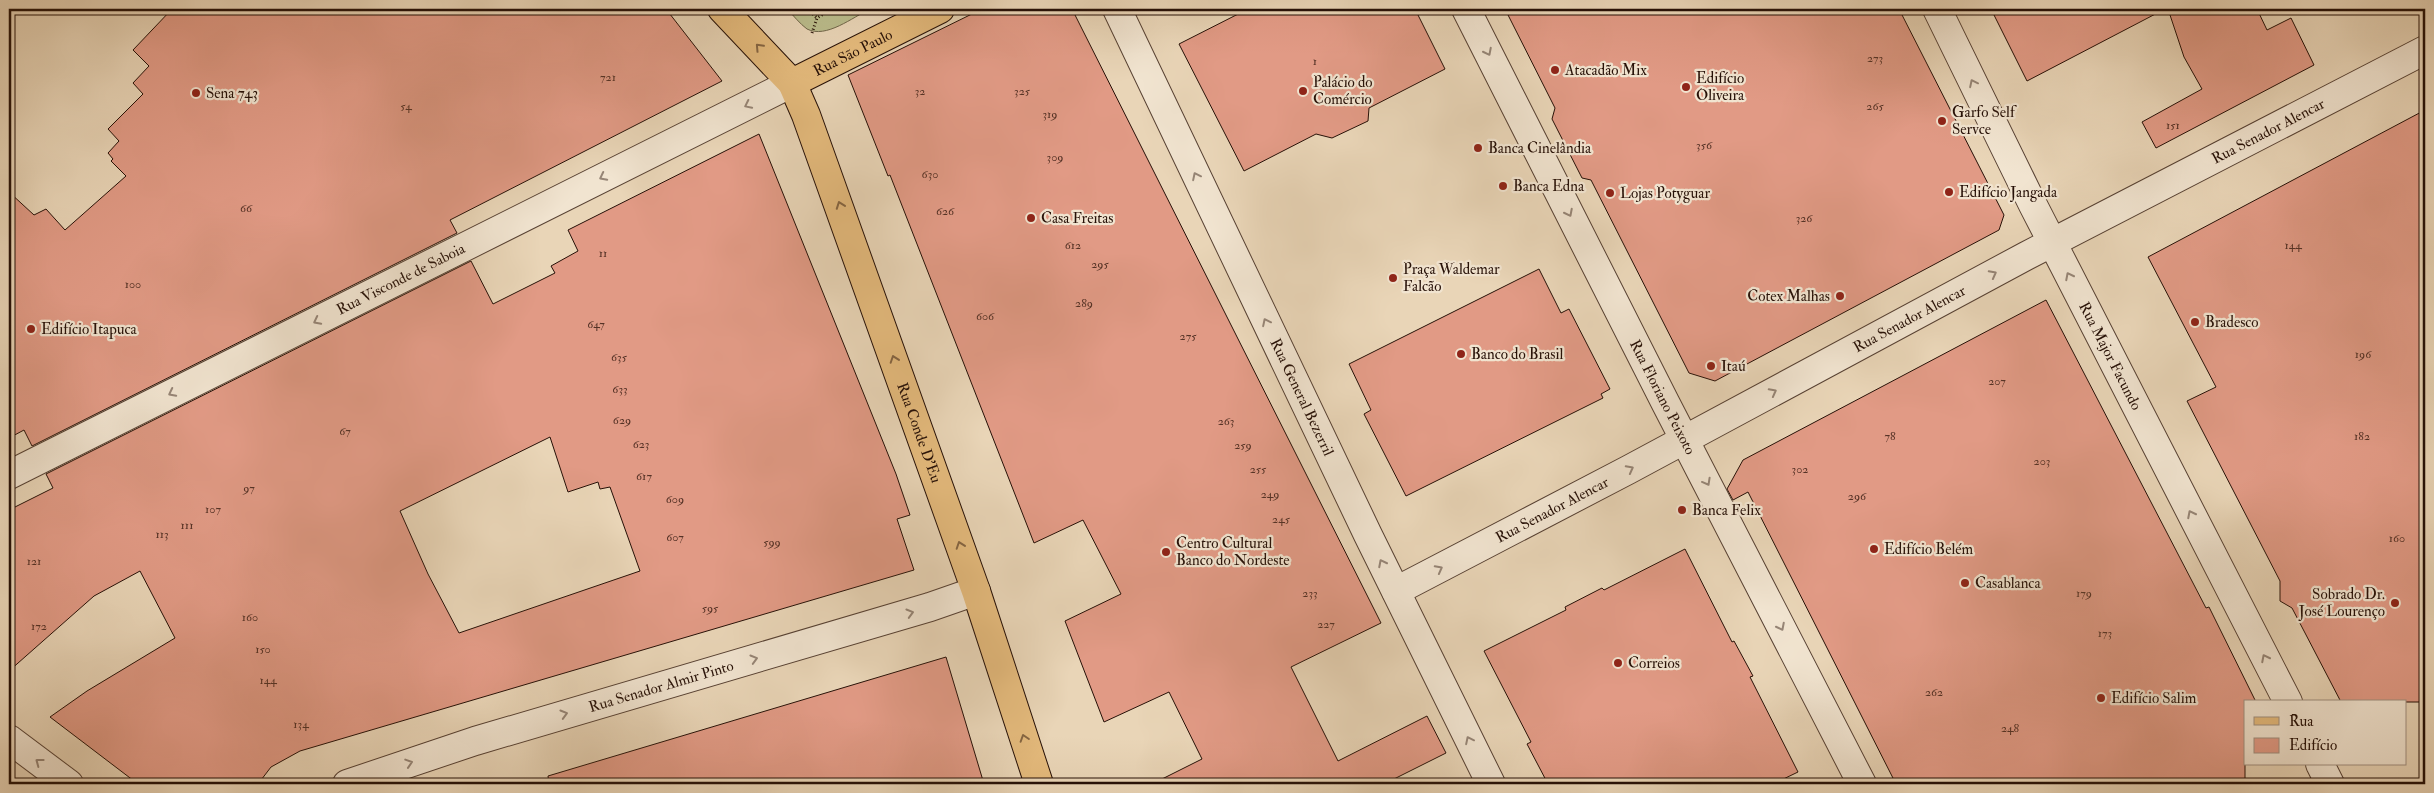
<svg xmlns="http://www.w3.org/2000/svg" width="2434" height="793" viewBox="0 0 2434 793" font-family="'IM FELL Double Pica',serif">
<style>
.green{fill:#babc8c;stroke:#70664a}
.building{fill:#e19a85;stroke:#261007;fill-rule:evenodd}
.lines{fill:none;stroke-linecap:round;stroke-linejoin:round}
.minor-casing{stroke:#574133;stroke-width:30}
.major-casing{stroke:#261007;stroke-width:30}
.path{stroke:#261007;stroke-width:3;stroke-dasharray:1 2.5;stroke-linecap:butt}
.minor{stroke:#f1e4d0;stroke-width:28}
.major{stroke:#e4ba7c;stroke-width:28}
.oneway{stroke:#856542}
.oneway2{stroke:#968576}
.poi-dot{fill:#8f2418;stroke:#f1e4d0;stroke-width:2}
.labels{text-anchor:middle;stroke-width:4.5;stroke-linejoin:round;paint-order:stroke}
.number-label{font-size:12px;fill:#553226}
.street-label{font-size:15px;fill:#261007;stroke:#f1e4d0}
.poi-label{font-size:15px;fill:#261007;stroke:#f1e4d0;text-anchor:start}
</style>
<rect width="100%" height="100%" fill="#e9d5b7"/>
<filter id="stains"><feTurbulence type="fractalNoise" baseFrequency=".004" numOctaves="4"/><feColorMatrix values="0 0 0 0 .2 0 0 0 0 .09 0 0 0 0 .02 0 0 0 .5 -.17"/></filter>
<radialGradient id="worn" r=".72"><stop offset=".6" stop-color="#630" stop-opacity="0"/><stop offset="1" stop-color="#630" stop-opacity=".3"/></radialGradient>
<!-- green -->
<path class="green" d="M787 9H870C853 17 826 39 807 29 800 24 793 15 787 9Z"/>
<!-- building -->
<path class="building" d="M172 9H666L722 81 450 220 457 233 32 446 24 430 9 438V192L34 215 46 209 65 230 126 176 111 161 113 159 108 153 119 141 108 129 143 94 133 83 149 66 133 50Z
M982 9H1072L1381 623 1291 667 1338 761 1427 716 1446 753 1384 784H1152L1202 759 1169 692 1104 722 1065 621 1121 594 1083 520 1034 543 890 175 888 176 848 75Z
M1248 9H1415L1445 69 1369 108 1368 121 1332 138 1316 134 1244 171 1179 44Z
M1505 9H1899L2004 215 1999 230 1715 381 1689 373 1591 180 1582 178 1552 119 1555 108Z
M1991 9H2165L2027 81Z
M2168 9H2257L2267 30 2291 18 2314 65 2156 148 2142 122 2202 89 2184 57Z
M2425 110V702H2341L2292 608 2280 601V581L2187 401 2216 387 2148 257Z
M759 134 896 474 910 515 897 519 914 570 300 751 271 767 258 784H138L50 717 87 691 175 638 140 571 94 596 9 671V510L53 488 46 474 471 261 493 304 555 273 551 266 578 251 568 230ZM550 437 568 492 598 482 600 489 610 487 640 571 459 633 428 574 400 511Z
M1539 269 1561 313 1569 309 1610 389 1601 394 1603 398 1406 496 1364 414 1371 410 1349 364Z
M2046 300 2206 608 2209 607 2256 702H2245V784H1896L1748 492 1733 500 1727 489 1743 460Z
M1685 549 1732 642 1734 641 1753 676 1750 677 1798 772 1773 784H1548L1527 744 1531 742 1484 651 1566 610 1565 607 1602 588 1604 590Z
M946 657 984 784H549L548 776Z"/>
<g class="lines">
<!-- minor casing -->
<g class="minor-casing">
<g id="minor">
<path id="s1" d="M1117 9 1368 535 1491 784"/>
<path id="s2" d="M1466 9 1665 402 1862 784"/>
<path id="s3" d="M1937 9 2033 205 2288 702"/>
<path id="s4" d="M9 475 792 83"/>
<path id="s5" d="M1396 591 1628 470 2026 256 2425 50"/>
<path d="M9 739 69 784"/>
<path d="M2320 764 2330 784"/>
<path id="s6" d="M347 784 475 741 930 607 976 591"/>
</g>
</g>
<!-- major casing -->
<g class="major-casing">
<g id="major">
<path id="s7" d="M722 9 792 83 806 115 976 591 1039 784"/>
<path id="s8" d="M792 83 940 9"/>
</g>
</g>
<!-- path -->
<path class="path" d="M808 9 817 18
M812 33 817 18 831 9"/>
<!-- minor -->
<use href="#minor" class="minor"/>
<!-- major -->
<use href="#major" class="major"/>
</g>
<!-- one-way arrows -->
<defs><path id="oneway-chevron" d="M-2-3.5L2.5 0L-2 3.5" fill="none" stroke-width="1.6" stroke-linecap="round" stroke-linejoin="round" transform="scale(1.25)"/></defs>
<g class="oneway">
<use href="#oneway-chevron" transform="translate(759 47) rotate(-133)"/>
<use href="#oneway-chevron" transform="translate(840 205) rotate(-110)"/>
<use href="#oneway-chevron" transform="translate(894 359) rotate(-109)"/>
<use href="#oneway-chevron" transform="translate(960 545) rotate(-109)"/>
<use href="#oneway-chevron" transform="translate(1024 738) rotate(-108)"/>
</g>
<g class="oneway2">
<use href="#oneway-chevron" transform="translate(1488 52) rotate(63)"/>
<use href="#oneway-chevron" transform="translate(1973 83) rotate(-116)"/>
<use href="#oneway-chevron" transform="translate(748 105) rotate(154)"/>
<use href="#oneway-chevron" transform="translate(1196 176) rotate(-116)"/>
<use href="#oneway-chevron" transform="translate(603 177) rotate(153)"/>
<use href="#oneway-chevron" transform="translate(1569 213) rotate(63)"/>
<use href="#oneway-chevron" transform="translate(1993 274) rotate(-28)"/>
<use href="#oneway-chevron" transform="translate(2069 276) rotate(-117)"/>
<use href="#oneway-chevron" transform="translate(317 321) rotate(153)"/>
<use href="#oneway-chevron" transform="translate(1266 322) rotate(-116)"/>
<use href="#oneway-chevron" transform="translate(1773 392) rotate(-28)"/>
<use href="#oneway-chevron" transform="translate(172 393) rotate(153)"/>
<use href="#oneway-chevron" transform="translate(1630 469) rotate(-28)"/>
<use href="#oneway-chevron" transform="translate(1707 482) rotate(61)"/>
<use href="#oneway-chevron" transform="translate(2191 514) rotate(-117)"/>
<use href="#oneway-chevron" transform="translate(1382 563) rotate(-117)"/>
<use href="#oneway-chevron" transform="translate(1439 569) rotate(-28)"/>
<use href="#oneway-chevron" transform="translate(910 613) rotate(-16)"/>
<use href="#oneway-chevron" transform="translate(1781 627) rotate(63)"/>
<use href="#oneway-chevron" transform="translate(2265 658) rotate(-117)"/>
<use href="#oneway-chevron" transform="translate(754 659) rotate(-16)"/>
<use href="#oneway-chevron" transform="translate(564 714) rotate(-16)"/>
<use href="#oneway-chevron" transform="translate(1469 740) rotate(-116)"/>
<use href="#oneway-chevron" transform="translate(39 762) rotate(-143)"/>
<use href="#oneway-chevron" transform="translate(409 763) rotate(-18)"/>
</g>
<!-- markers -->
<g class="poi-dot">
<circle cx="1555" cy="70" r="5"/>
<circle cx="1686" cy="87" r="5"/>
<circle cx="1303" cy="91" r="5"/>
<circle cx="196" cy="93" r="5"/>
<circle cx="1942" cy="121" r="5"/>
<circle cx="1478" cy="148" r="5"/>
<circle cx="1503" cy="186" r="5"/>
<circle cx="1949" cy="192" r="5"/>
<circle cx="1610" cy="193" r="5"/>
<circle cx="1031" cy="218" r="5"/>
<circle cx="1393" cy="278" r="5"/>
<circle cx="1840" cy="296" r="5"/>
<circle cx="2195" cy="322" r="5"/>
<circle cx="31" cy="329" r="5"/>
<circle cx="1461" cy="354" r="5"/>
<circle cx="1711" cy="366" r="5"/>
<circle cx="1682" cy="510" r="5"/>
<circle cx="1874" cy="549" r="5"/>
<circle cx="1166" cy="552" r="5"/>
<circle cx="1965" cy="583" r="5"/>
<circle cx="2395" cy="603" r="5"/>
<circle cx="1618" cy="663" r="5"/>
<circle cx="2101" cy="698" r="5"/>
</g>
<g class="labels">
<!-- number labels -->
<g class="number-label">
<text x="1875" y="62">273</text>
<text x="1315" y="65">1</text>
<text x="608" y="81">721</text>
<text x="920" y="95">32</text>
<text x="1022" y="95">325</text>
<text x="406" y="110">54</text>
<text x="1875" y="110">265</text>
<text x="1050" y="118">319</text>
<text x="2173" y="129">151</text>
<text x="1704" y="149">356</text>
<text x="1055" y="161">309</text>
<text x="930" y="178">630</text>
<text x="246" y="212">66</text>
<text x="945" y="215">626</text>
<text x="1804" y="222">326</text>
<text x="1073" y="249">612</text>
<text x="2293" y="249">144</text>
<text x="603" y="257">11</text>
<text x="1100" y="268">295</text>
<text x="133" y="288">100</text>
<text x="1084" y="307">289</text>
<text x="985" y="320">606</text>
<text x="596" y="328">647</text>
<text x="1188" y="340">275</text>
<text x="2363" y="358">196</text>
<text x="619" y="361">635</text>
<text x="1997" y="385">207</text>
<text x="620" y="393">633</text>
<text x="622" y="424">629</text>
<text x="1226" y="425">263</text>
<text x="345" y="435">67</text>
<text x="1890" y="440">78</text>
<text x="2362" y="440">182</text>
<text x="641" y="448">623</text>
<text x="1243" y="449">259</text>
<text x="2042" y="465">203</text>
<text x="1258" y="473">255</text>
<text x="1800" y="473">302</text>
<text x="644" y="480">617</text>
<text x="249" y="492">97</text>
<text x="1270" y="498">249</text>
<text x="1857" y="500">296</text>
<text x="675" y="503">609</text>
<text x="213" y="513">107</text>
<text x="1281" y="523">245</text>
<text x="187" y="529">111</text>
<text x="162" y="538">113</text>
<text x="675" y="541">607</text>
<text x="2397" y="542">160</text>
<text x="772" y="546">599</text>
<text x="34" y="565">121</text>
<text x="1310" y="597">233</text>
<text x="2084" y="597">179</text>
<text x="710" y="612">595</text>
<text x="250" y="621">160</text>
<text x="1326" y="628">227</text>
<text x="39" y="630">172</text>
<text x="2105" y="637">173</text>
<text x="263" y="653">150</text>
<text x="268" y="684">144</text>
<text x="1934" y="696">262</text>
<text x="301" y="728">134</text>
<text x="2010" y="732">248</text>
</g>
<!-- street labels -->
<g class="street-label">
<text dy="5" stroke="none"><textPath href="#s8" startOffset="68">Rua São Paulo</textPath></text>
<text dy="5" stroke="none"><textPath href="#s5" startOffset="986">Rua Senador Alencar</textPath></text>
<text dy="5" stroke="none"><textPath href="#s4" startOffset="438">Rua Visconde de Saboia</textPath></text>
<text dy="5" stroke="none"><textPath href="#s5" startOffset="581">Rua Senador Alencar</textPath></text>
<text dy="5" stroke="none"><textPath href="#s3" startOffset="388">Rua Major Facundo</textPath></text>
<text dy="5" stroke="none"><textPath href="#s1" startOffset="430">Rua General Bezerril</textPath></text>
<text dy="5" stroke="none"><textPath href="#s2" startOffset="435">Rua Floriano Peixoto</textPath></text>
<text dy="5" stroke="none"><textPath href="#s7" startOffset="474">Rua Conde D'Eu</textPath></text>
<text dy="5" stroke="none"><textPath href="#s5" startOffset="176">Rua Senador Alencar</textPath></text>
<text dy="5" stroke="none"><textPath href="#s6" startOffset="329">Rua Senador Almir Pinto</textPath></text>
</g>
<!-- poi labels -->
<g class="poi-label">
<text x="1565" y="75">Atacadão Mix</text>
<text x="1696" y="83">Edifício<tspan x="1696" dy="17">Oliveira</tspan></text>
<text x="1313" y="87">Palácio do<tspan x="1313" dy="17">Comércio</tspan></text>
<text x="206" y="98">Sena 743</text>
<text x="1952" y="117">Garfo Self<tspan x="1952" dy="17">Servce</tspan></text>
<text x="1488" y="153">Banca Cinelândia</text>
<text x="1513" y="191">Banca Edna</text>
<text x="1959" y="197">Edifício Jangada</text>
<text x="1620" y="198">Lojas Potyguar</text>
<text x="1041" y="223">Casa Freitas</text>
<text x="1403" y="274">Praça Waldemar<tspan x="1403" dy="17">Falcão</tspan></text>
<text x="1830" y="301" text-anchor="end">Cotex Malhas</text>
<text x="2205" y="327">Bradesco</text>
<text x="41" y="334">Edifício Itapuca</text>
<text x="1471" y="359">Banco do Brasil</text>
<text x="1721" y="371">Itaú</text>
<text x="1692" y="515">Banca Felix</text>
<text x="1176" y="548">Centro Cultural<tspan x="1176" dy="17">Banco do Nordeste</tspan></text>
<text x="1884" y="554">Edifício Belém</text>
<text x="1975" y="588">Casablanca</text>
<text x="2385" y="599" text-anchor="end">Sobrado Dr.<tspan x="2385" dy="17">José Lourenço</tspan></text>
<text x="1628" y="668">Correios</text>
<text x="2111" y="703">Edifício Salim</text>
</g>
</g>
<!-- margin -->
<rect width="2434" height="793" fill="none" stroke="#e9d5b7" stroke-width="30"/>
<rect x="10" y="10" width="2414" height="773" fill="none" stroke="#261007" stroke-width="2.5"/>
<rect x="15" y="15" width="2404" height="763" fill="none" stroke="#261007"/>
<!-- legend -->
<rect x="2244" y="700" width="162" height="65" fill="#f1e4d0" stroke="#a08f80"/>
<rect x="2254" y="717" width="25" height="8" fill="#e4ba7c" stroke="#a08f80"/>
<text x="2289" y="726" font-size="15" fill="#261007">Rua</text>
<rect x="2254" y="738" width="25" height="15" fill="#e19a85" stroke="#a08f80"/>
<text x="2289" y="750" font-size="15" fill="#261007">Edifício</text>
<rect width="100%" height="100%" filter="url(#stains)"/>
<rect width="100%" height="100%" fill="url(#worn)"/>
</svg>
